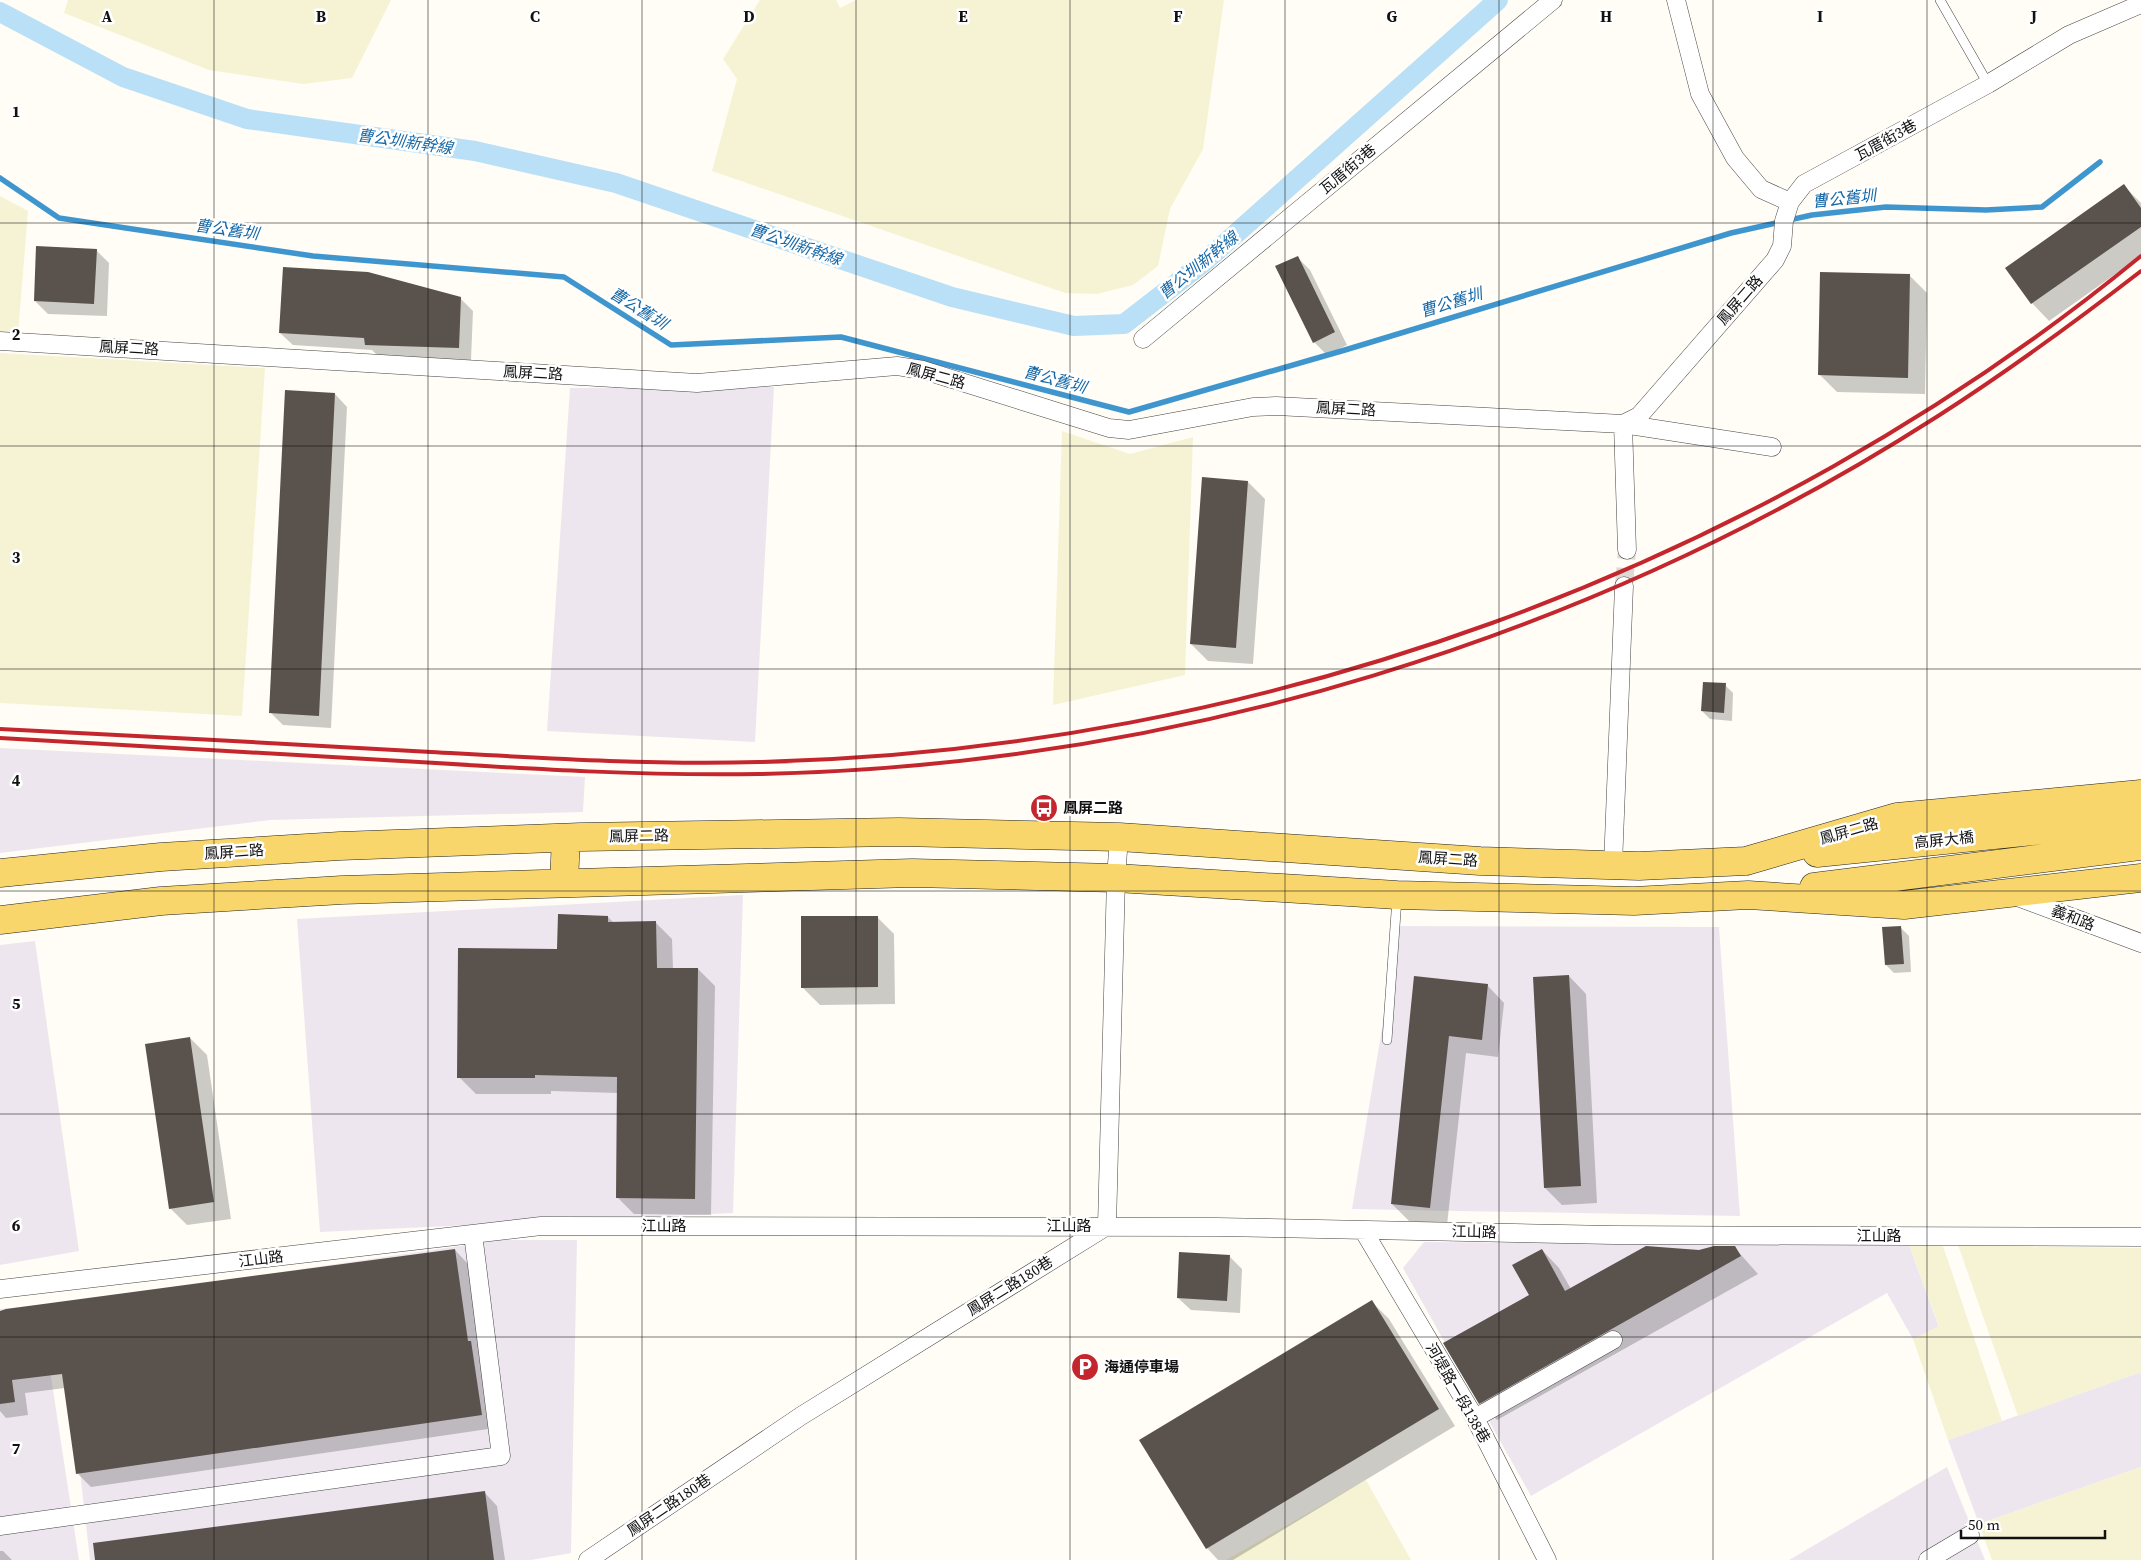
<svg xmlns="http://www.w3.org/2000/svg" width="2141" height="1560" viewBox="0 0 2141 1560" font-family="'Source Serif 4','Noto Sans TC',serif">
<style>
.industrial{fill:#eee6ef}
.farmland{fill:#f6f3d4}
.shadow{fill:#0003}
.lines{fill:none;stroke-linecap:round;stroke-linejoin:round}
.stream{stroke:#3f96cf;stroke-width:5.5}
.canal{stroke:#b9e0f7;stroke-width:20}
.building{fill:#5a524d}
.street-tunnel{stroke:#dbdad3;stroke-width:18;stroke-dasharray:18 9;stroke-linecap:butt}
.lane-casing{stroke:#444;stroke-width:10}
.street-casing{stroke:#444;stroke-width:19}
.primary-casing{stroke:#222;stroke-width:29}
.lane{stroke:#fff;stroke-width:9}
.street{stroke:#fff;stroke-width:18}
.primary{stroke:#f9d66b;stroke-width:28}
.rail{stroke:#c4262e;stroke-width:4}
.grid{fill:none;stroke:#111;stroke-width:1;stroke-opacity:0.55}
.labels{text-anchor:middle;stroke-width:5;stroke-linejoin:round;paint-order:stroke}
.street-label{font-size:15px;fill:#111;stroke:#fff}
.poi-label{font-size:15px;font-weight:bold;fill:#111;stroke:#fff;text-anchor:start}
.water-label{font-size:16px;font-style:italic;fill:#1768a6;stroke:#fff}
.grid-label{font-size:16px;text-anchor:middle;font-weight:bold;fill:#111;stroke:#fff;stroke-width:5;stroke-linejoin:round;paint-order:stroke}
</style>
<rect width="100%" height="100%" fill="#fffdf5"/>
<!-- industrial -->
<path class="industrial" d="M774 387 755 742 547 731 570 388Z
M0 748 585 777 583 812 270 820 0 853Z
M743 895 733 1213 320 1232 297 919Z
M1399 926 1719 927 1740 1216 1352 1209Z
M35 941 79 1251 0 1265V945Z
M501 1240H577L571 1553 531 1560H90L61 1304Z
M1424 1242 1909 1245 1939 1327 1913 1339 1887 1293 1531 1496 1403 1268Z
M40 1305 79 1560H0V1309Z
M2141 1372V1467L1979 1524 1948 1440Z
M1947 1467 1985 1560H1789Z"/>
<!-- farmland -->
<path class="farmland" d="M68 0H391L352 78 303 84 209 70 64 13Z
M760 0H836L840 8 856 0H1224L1203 149 1170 209 1158 266 1133 285 1097 294 1065 293 712 171 737 79 723 59Z
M0 196 28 211 18 335 0 333Z
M0 353 265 368 242 716 0 703Z
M1062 431 1130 454 1193 437 1185 675 1053 705Z
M1909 1245 1943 1246 2002 1421 1948 1440 1913 1339 1939 1326Z
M1958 1245 2141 1248V1372L2018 1416Z
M2141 1467V1560H1992L1979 1524Z
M1366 1480 1411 1560H1226Z"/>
<!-- shadow -->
<path class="shadow" d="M2124 186 2141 203V256L2049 321 2032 303 2007 268Z
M96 250 109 263 107 316 48 314 35 301Z
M1297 257 1310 270 1347 345 1327 355 1314 342Z
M1910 276 1927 293 1925 394 1837 392 1820 375Z
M460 298 473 311 471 360 379 357 372 350 293 345 280 333Z
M335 394 347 407 331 728 283 725 270 712Z
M1248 482 1265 499 1253 664 1208 661 1191 644Z
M1725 685 1733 693 1732 721 1710 719 1702 711Z
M608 917 614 923H656L672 939 673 969H698L715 986 711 1215 634 1214 617 1197 618 1093 551 1091V1094H476L459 1077 558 950Z
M877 917 894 934 895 1004 820 1005 802 987Z
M1901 928 1909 936 1911 972 1894 973 1886 965Z
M1569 976 1586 994 1597 1203 1562 1205 1545 1188Z
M1416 978 1487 985 1504 1003 1498 1057 1466 1053 1447 1225 1409 1221 1392 1204Z
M190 1038 207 1055 231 1219 187 1225 170 1208Z
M1734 1247 1758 1274 1497 1420 1480 1403 1530 1296 1542 1250 1559 1268 1571 1289 1699 1252Z
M455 1250 468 1264 495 1428 91 1487 78 1474 65 1388 25 1393 28 1415 6 1418 0 1411V1312Z
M1229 1256 1242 1269 1240 1313 1191 1310 1178 1298Z
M1372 1302 1389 1319 1455 1426 1233 1560H1218L1207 1548Z
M485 1493 497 1506 505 1560H97Z
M0 1551H3L12 1560H0Z"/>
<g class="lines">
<!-- stream -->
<path class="stream" d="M0 178 59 218 313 256 564 277 671 345 841 337 1129 412 1345 350 1731 233 1812 215 1886 207 1986 210 2042 207 2100 162"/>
<!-- canal -->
<path class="canal" d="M0 12 123 77 247 119 475 151 616 183 952 297 1074 326 1124 324 1203 263 1498 0"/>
</g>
<!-- building -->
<path class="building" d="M2124 184 2141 208V227L2031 304 2005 268Z
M36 246 97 249 94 304 34 301Z
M1298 256 1335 332 1313 343 1275 266Z
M283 267 368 272 461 297 459 348 365 345 364 338 279 333Z
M1820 272 1910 274 1908 378 1818 375Z
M285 390 335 393 319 716 269 713Z
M1202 477 1248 481 1236 648 1190 644Z
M1703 682 1726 683 1724 713 1701 711Z
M558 914 608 916V922L656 921 657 968H698L695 1199 616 1198 617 1077 535 1075V1078H457L458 948 557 949Z
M801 916H878V987L801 988Z
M1901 926 1904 964 1885 965 1882 927Z
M1569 975 1581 1186 1544 1188 1533 977Z
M1414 976 1488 984 1482 1040 1449 1036 1430 1208 1391 1204Z
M190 1037 214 1202 169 1209 145 1044Z
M1646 1246 1699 1250 1714 1246H1735L1741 1256 1479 1404 1443 1343 1529 1295 1512 1265 1542 1249 1565 1291Z
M455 1249 468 1341H471L482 1415 76 1474 62 1374 12 1380 15 1402 0 1404V1311L6 1309Z
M1179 1252 1230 1255 1227 1301 1177 1298Z
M1372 1300 1439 1409 1206 1549 1139 1440Z
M485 1491 494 1560H95L93 1543Z"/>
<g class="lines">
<!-- street-tunnel -->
<path class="street-tunnel" d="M1624 586 1627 550"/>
<!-- lane casing -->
<g class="lane-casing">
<path id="lane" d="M1940 0 1988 84
M1387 1040 1397 898"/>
</g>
<!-- street casing -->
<g class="street-casing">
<path id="street" d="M1676 0 1700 94 1735 158 1761 189 1790 202
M1143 339 1553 0
M0 341 697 383 897 366 923 370 1109 428 1129 430 1253 407 1276 406 1623 424 1639 416 1775 260 1782 246 1784 221 1790 202 1804 184 1988 84 2069 35 2141 4
M1627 550 1623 424 1772 447
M1613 865 1624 586
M2015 896 2141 943
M1363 1230 1475 1418 1547 1560
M0 1289 541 1226 1217 1227 1613 1235 2141 1237
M1475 1418 1613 1340
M0 1526 501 1456 473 1234
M588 1560 801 1416 1107 1226 1116 878 1119 837
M1928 1560 1970 1535"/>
</g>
<!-- primary casing -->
<g class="primary-casing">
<path id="primary" d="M1817 853 2141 820
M0 873 161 857 340 846 581 837 899 832 1119 837 1480 861 1639 866 1746 861 1897 817 2141 794
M564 882 566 838
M1814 887 2141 846
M0 920 161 901 342 890 912 873 1116 878 1397 895 1634 901 1748 895 1904 905 2141 878"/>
</g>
<!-- lane -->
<use href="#lane" class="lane"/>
<!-- street -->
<use href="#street" class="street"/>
<!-- primary -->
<use href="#primary" class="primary"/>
<!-- rail -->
<path class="rail" d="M0 729C144 736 287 744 431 752 540 758 650 765 759 762 1254 751 1758 571 2141 256
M0 738C140 746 279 754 419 762 532 769 645 776 759 774 1173 766 1590 639 1938 416 2008 371 2075 322 2141 271"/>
</g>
<!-- grid -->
<path class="grid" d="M214 0V1560M428 0V1560M642 0V1560M856 0V1560M1070 0V1560M1285 0V1560M1499 0V1560M1713 0V1560M1927 0V1560M0 223H2141M0 446H2141M0 669H2141M0 891H2141M0 1114H2141M0 1337H2141"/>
<!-- icons -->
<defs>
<g id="bus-disc" transform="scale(1.4375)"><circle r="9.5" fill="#c4262e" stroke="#fff"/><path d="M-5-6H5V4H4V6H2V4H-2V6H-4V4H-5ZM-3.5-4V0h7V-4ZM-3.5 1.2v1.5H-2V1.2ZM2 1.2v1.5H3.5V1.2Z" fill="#fff"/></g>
<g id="parking-disc" transform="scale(1.4375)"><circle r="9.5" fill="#c4262e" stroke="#fff"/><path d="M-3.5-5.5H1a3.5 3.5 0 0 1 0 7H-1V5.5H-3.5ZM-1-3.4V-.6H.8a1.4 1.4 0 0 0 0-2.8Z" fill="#fff"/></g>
</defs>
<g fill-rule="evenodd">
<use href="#bus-disc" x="1044" y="808"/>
<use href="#parking-disc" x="1085" y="1367"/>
</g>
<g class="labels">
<!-- street labels -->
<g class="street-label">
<text transform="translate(1886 140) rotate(-29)" y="5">瓦厝街3巷</text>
<text transform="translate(1348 169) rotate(-40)" y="5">瓦厝街3巷</text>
<text transform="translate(1740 300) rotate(-49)" y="5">鳳屏二路</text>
<text transform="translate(129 348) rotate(3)" y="5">鳳屏二路</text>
<text transform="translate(533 373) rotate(3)" y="5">鳳屏二路</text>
<text transform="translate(936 376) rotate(15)" y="5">鳳屏二路</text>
<text transform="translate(1346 409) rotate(3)" y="5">鳳屏二路</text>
<text transform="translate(1849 831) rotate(-16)" y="5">鳳屏二路</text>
<text transform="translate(639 836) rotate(-1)" y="5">鳳屏二路</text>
<text transform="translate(1944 840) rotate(-6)" y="5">高屏大橋</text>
<text transform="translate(234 852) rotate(-4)" y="5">鳳屏二路</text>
<text transform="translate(1448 859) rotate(4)" y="5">鳳屏二路</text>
<text transform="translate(2073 918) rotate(21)" y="5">義和路</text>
<text x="664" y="1231">江山路</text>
<text x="1069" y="1231">江山路</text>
<text transform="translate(1474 1232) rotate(1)" y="5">江山路</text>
<text x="1879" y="1241">江山路</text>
<text transform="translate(261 1259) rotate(-7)" y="5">江山路</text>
<text transform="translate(1010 1286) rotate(-32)" y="5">鳳屏二路180巷</text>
<text transform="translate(1458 1393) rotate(60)" y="5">河堤路一段138巷</text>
<text transform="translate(669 1505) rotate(-34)" y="5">鳳屏二路180巷</text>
</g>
<!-- poi labels -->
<g class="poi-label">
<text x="1063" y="813">鳳屏二路</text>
<text x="1104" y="1372">海通停車場</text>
</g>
<!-- water labels -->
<g class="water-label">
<text transform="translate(405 141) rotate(8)" y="6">曹公圳新幹線</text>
<text transform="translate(1844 198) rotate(-6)" y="6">曹公舊圳</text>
<text transform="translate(227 229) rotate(8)" y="6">曹公舊圳</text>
<text transform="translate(796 244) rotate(19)" y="6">曹公圳新幹線</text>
<text transform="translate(1198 265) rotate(-39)" y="6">曹公圳新幹線</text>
<text transform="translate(1451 302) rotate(-17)" y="6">曹公舊圳</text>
<text transform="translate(639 308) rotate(32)" y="6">曹公舊圳</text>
<text transform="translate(1055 379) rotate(15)" y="6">曹公舊圳</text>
</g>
</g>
<g class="grid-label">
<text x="107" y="22">A</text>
<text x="321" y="22">B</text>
<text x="535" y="22">C</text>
<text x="749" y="22">D</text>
<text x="963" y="22">E</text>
<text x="1178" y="22">F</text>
<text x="1392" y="22">G</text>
<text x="1606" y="22">H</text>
<text x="1820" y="22">I</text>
<text x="2034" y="22">J</text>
<text x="16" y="117">1</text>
<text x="16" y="340">2</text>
<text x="16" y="563">3</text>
<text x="16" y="786">4</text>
<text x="16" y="1009">5</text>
<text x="16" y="1231">6</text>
<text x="16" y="1454">7</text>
</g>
<!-- scale -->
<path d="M1961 1530v8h144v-8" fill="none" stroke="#111111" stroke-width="2.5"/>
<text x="1968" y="1530" font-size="15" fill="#111111" stroke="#ffffff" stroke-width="4" paint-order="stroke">50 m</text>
</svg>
